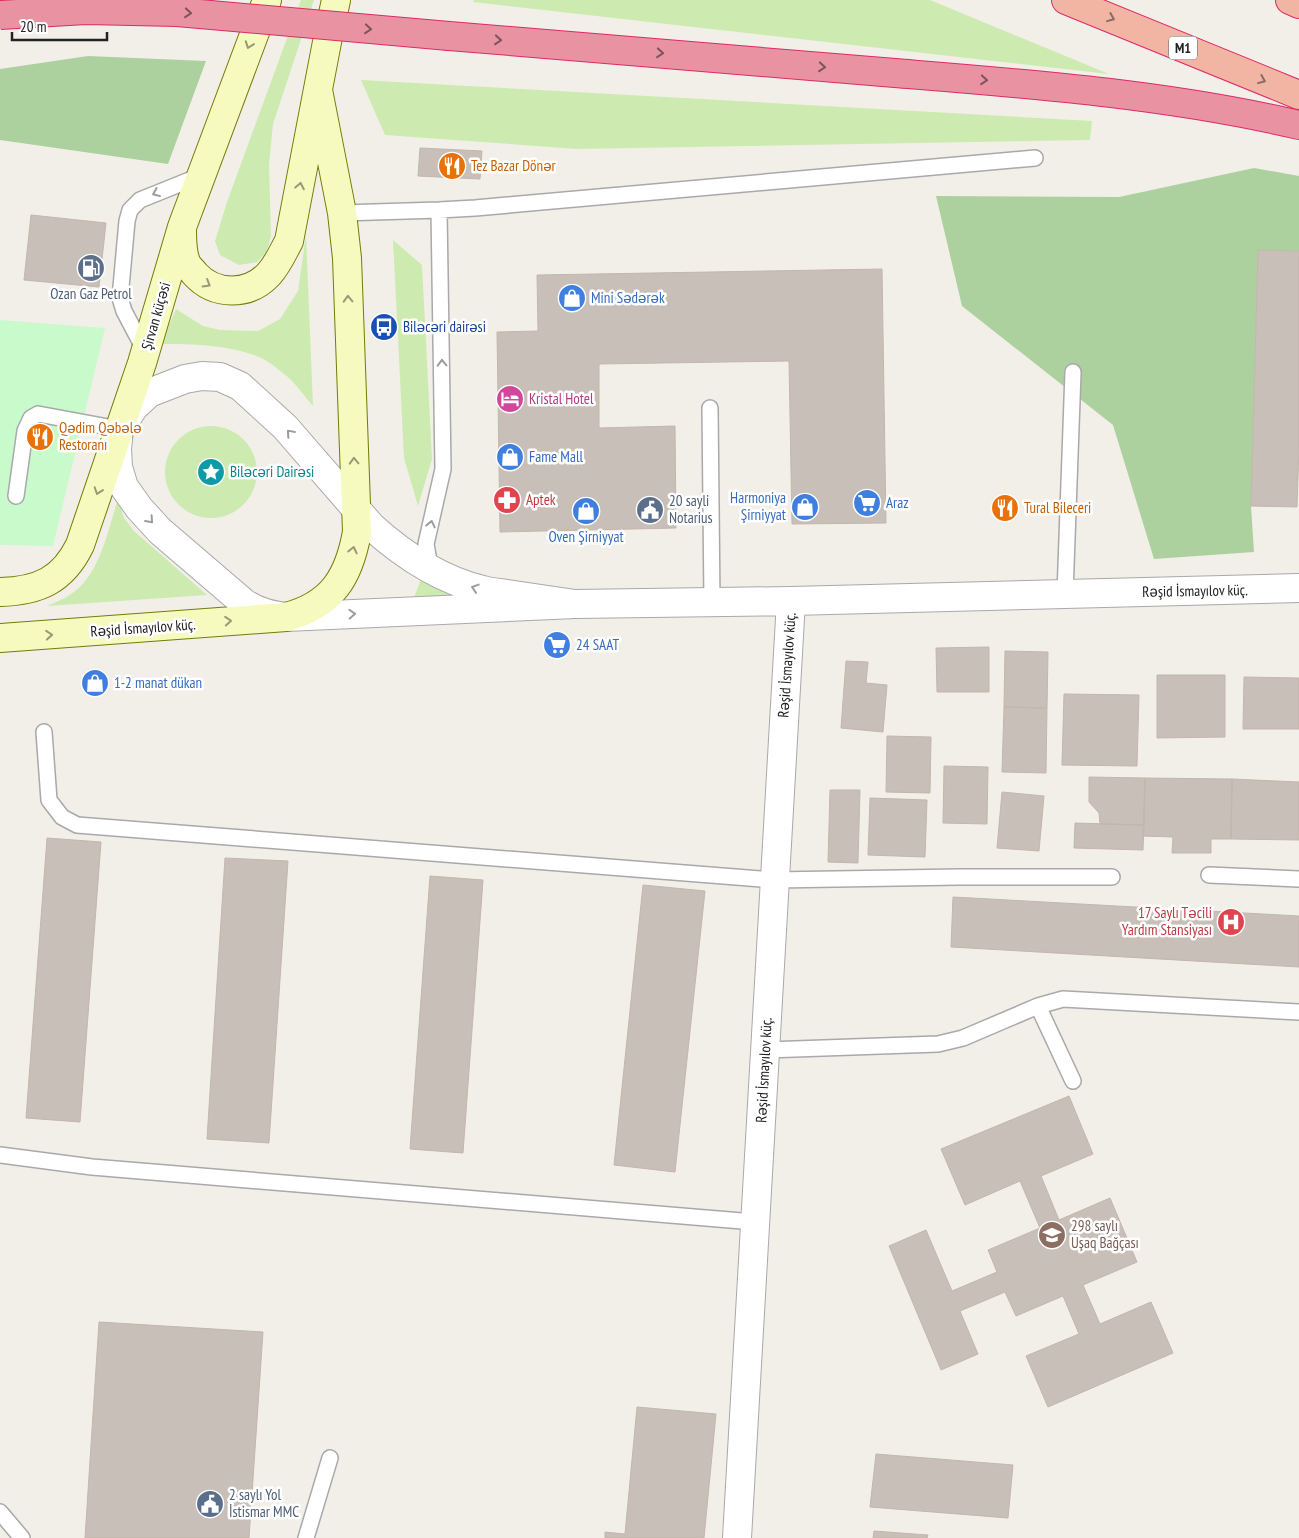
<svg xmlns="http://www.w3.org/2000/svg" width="1299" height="1538" viewBox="0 0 1299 1538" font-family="'PT Sans Narrow',sans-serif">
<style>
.grass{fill:#cdebb0}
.forest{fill:#add19e}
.park{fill:#c8facc}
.building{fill:#c7bfb8;stroke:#c4b6ab}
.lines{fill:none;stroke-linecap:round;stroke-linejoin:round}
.service-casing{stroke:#a9a9a9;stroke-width:18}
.tertiary-casing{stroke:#a9a9a9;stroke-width:30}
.secondary-casing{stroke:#707d05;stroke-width:30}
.trunk-casing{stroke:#dc2a67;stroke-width:30}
.motorway-casing{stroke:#dc2a67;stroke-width:30}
.service{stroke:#fff;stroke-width:15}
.tertiary{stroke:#fff;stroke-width:28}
.secondary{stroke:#f7fabf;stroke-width:28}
.trunk{stroke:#f2b4a3;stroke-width:28}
.motorway{stroke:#e892a2;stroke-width:28}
.motorway-bridge-casing{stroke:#dc2a67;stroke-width:30;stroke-linecap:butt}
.motorway-bridge{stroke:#e892a2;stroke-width:28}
.oneway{stroke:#7b545c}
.oneway2{stroke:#8a6b62}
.oneway3{stroke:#979978}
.oneway4{stroke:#9c9c9c}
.labels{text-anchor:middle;stroke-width:5;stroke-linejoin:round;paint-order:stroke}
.shield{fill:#fff;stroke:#646464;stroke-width:1}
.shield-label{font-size:14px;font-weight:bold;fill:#222}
.food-label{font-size:15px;fill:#c56008;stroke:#fff;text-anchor:start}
.service-label{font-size:15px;fill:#4e5e75;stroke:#fff;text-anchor:start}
.shop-label{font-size:15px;fill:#366cbe;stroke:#fff;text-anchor:start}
.street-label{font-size:15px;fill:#222;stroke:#fff}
.transit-label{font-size:15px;fill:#164399;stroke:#fff;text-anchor:start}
.hotel-label{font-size:15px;fill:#b23c85;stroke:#fff;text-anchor:start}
.culture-label{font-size:15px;fill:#0d838f;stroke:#fff;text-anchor:start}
.health-label{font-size:15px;fill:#be3a42;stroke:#fff;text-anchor:start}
.education-label{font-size:15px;fill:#785e54;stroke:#fff;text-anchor:start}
</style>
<rect width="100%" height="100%" fill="#f2efe9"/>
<!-- grass -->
<path class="grass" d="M301 0H314L273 124 269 165 271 236 267 251 257 262 239 265 220 255 215 241 227 202Z
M474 0H930L1109 74 473 2Z
M361 80 1092 121 1090 140 577 149 385 135Z
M306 235 313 406C304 396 295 382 284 374 278 369 272 364 265 360 237 345 193 344 161 344L176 309 203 326 220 330 258 331 280 319 298 291Z
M393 240 422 265 432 459 418 506 404 458Z
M165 472a46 46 0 1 1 92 0a46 46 0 1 1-92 0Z
M118 499 124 518 134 531 207 595 47 606C55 602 64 599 71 594 100 576 108 529 118 499Z
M422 576 515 605 411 606Z"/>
<!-- forest -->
<path class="forest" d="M88 56 206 61 168 164 0 140V69Z
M1254 168 1299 176V251L1258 250 1251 506 1254 552 1154 559 1113 425 962 306 936 196 1119 197Z"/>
<!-- park -->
<path class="park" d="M0 320 105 328 53 546 0 545Z"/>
<!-- building -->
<path class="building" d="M420 148 482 151 480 179 418 176Z
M31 215 106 223 99 287 24 280Z
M1258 250 1299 251V448L1297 507 1251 506Z
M882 269 886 523 792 524 789 361 599 364V428L675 426 676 528 500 532 497 332 538 331 537 275Z
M989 647V692H937L936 648Z
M1005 651 1048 652 1047 708 1004 707Z
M846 661 868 662 866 683 887 685 883 732 841 728Z
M1157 675H1225V737L1157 738Z
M1244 677 1299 678V729H1243Z
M1064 694 1139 695 1137 766 1062 765Z
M1004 707 1047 708 1046 773 1002 772Z
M887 736 931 737 930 793 886 792Z
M944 766 988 767 987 824 943 823Z
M1089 777 1145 778 1144 825 1100 824 1099 813 1089 802Z
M1145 778 1232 779 1231 839H1211V853H1172L1173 837 1143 836Z
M1232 779 1299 782V840L1231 839Z
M830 790H860L858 863 828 862Z
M1002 792 1044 796 1039 851 997 848Z
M870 798 927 800 925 857 868 855Z
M1075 823 1144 825 1143 850 1074 848Z
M47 838 101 842 80 1122 26 1118Z
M225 858 288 861 269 1143 207 1139Z
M430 876 483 880 463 1153 410 1149Z
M643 885 705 891 675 1172 614 1165Z
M953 897 1299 916V967L951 947Z
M1069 1096 1093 1154 1041 1176 1059 1220 1110 1198 1137 1262 1083 1285 1100 1324 1151 1302 1173 1353 1048 1407 1026 1356 1079 1334 1063 1296 1016 1316 1005 1292 960 1311 978 1354 941 1370 889 1246 926 1230 952 1291 997 1272 988 1250 1040 1228 1020 1181 965 1205 941 1149Z
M99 1322 263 1332 249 1538H85Z
M637 1407 716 1414 704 1538H605V1532L625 1534Z
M876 1454 1013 1465 1008 1518 870 1507Z
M874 1531 928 1535 927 1538H873Z"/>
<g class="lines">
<!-- service casing -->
<g class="service-casing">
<path id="service" d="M342 213 439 210 475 208 1035 158
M145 351 124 311 120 298 127 221 130 210 140 200 202 175
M710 408 712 602
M16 496 25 431 31 418 38 414 119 429
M433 570 429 561 426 544 443 469 439 210
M1065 594 1073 372
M44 732 49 800 62 817 77 825 774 880 959 877H1112
M1209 875 1299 879
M1038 1006 1073 1081
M766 1050 938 1044 963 1038 1038 1006 1063 999 1299 1012
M0 1155 92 1167 754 1222
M0 1512 22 1538
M306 1538 330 1458"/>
</g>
<!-- tertiary casing -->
<g class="tertiary-casing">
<path id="tertiary" d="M575 604C554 601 534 598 514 595 504 593 493 593 483 590 441 580 403 555 371 526L285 427 240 386 220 377 202 376 185 379 149 393 134 407 119 429 117 449 118 467 124 487 139 508 160 531 244 603C258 612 270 615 286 617L575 604 791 601 1299 588
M737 1538 791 601"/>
</g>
<!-- secondary casing -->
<g class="secondary-casing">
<path id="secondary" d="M182 231C182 241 182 252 186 262 187 266 192 270 195 274 215 296 249 296 269 274 278 264 283 252 289 241L327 42 336 0
M0 592C39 591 63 580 80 545L142 363 182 227 267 0
M0 638 286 617C332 605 349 577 357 532L347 258 342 213 318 90"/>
</g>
<!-- trunk casing -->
<g class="trunk-casing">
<path id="trunk" d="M1066 0 1299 95
M1290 0 1299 4"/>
</g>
<!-- motorway casing -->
<g class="motorway-casing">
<path id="motorway" d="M449 36C598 48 746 61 895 73 1030 84 1166 94 1299 125"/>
</g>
<!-- service -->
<use href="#service" class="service"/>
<!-- tertiary -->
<use href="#tertiary" class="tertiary"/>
<!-- secondary -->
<use href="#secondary" class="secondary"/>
<!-- trunk -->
<use href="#trunk" class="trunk"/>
<!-- motorway -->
<use href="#motorway" class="motorway"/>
<!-- motorway-bridge casing -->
<g class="motorway-bridge-casing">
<path id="motorway-bridge" d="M0 15 86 10 177 12 449 36"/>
</g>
<!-- motorway-bridge -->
<use href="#motorway-bridge" class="motorway-bridge"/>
</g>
<!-- one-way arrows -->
<defs><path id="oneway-chevron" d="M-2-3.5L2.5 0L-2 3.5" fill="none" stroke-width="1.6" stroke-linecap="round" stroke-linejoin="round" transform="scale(1.25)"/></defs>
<g class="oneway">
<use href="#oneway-chevron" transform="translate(188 13) rotate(5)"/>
<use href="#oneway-chevron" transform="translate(368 29) rotate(5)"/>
<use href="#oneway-chevron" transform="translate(498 40) rotate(5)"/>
<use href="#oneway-chevron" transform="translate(660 53) rotate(5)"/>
<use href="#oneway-chevron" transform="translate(822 67) rotate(5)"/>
<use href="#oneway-chevron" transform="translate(984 80) rotate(5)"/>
</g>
<g class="oneway2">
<use href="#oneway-chevron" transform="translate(1111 18) rotate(22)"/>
<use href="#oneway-chevron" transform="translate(1262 80) rotate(22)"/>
</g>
<g class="oneway3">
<use href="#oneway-chevron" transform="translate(249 45) rotate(110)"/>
<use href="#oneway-chevron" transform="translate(300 186) rotate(-79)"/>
<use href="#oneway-chevron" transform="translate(207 284) rotate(31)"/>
<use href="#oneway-chevron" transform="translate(348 299) rotate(-92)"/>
<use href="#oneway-chevron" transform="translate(354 461) rotate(-92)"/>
<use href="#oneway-chevron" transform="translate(98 491) rotate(109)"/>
<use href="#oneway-chevron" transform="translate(353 550) rotate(-77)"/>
<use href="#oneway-chevron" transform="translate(228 621) rotate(-4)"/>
<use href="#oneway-chevron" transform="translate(49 635) rotate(-5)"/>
</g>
<g class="oneway4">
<use href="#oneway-chevron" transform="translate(156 193) rotate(158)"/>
<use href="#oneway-chevron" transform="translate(442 363) rotate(-91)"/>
<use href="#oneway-chevron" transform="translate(290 433) rotate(-131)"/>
<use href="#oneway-chevron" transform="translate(150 520) rotate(48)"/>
<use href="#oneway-chevron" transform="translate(431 524) rotate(-78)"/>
<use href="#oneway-chevron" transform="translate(475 588) rotate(-162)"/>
<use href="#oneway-chevron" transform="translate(352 614) rotate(-3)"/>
</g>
<!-- icons -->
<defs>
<g id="restaurant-disc" transform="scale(1.4375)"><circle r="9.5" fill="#e8710a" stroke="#fff"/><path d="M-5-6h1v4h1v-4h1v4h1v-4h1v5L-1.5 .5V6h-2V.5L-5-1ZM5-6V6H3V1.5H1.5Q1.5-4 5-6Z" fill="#fff"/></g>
<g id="fuel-disc" transform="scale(1.4375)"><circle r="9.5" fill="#5c6f8a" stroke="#fff"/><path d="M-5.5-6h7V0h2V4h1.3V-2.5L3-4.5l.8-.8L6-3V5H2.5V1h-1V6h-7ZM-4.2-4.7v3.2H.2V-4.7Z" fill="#fff"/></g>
<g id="shop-disc" transform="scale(1.4375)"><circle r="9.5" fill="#3f7fe0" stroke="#fff"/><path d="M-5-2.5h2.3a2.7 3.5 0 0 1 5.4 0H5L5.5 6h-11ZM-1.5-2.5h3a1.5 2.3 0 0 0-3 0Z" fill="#fff"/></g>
<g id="bus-disc" transform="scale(1.4375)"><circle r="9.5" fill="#1a4fb4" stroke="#fff"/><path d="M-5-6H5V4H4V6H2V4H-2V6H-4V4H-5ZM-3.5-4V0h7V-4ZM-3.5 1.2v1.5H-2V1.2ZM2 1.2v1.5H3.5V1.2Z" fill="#fff"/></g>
<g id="hotel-disc" transform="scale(1.4375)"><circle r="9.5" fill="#d1479c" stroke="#fff"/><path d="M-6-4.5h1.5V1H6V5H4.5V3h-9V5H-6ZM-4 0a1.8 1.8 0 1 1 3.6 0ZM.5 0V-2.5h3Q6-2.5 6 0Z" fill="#fff"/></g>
<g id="sight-disc" transform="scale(1.4375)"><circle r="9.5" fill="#0f9aa8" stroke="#fff"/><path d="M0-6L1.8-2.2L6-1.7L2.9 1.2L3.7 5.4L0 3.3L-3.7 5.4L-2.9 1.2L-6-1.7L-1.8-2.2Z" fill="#fff"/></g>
<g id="pharmacy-disc" transform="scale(1.4375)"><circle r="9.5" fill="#e0444e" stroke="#fff"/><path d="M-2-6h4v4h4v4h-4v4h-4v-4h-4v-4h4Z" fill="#fff"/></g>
<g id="supermarket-disc" transform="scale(1.4375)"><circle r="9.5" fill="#3f7fe0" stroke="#fff"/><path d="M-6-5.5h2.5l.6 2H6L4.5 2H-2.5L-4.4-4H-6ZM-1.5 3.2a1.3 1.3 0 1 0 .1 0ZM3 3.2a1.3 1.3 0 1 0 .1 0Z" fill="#fff"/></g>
<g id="civic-disc" transform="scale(1.4375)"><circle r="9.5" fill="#5c6f8a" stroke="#fff"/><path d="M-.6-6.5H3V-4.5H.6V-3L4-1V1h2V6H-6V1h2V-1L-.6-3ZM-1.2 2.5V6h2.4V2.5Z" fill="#fff"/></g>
<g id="hospital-disc" transform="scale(1.4375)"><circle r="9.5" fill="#e0444e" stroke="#fff"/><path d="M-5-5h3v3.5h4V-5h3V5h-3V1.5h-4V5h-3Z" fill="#fff"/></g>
<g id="school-disc" transform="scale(1.4375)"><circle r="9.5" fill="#8d6e63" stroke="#fff"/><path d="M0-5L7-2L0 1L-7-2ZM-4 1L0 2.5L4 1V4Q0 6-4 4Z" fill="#fff"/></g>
</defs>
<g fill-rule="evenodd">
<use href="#restaurant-disc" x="452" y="166"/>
<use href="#fuel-disc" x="91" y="268"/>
<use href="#shop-disc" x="572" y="298"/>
<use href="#bus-disc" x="384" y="327"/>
<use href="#hotel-disc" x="510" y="399"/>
<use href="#restaurant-disc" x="40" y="437"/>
<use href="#shop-disc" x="510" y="457"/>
<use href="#sight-disc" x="211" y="472"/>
<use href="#pharmacy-disc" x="507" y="500"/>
<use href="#supermarket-disc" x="867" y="503"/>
<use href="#shop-disc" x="805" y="507"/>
<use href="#restaurant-disc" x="1005" y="508"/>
<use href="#civic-disc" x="650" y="510"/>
<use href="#shop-disc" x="586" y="511"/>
<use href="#supermarket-disc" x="557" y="645"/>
<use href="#shop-disc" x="95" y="683"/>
<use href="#hospital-disc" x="1231" y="922"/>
<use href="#school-disc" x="1052" y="1235"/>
<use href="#civic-disc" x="210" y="1504"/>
</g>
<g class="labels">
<!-- shield labels -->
<rect class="shield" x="1169" y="36.5" width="28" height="23" rx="4"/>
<g class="shield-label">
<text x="1183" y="53">M1</text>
</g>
<!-- food labels -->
<g class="food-label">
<text x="471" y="171">Tez Bazar Dönər</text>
<text x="59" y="433">Qədim Qəbələ<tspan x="59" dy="17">Restoranı</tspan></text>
<text x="1024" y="513">Tural Bileceri</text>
</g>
<!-- service labels -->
<g class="service-label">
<text x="91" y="299" text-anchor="middle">Ozan Gaz Petrol</text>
<text x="669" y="506">20 sayli<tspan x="669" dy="17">Notarius</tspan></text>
<text x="229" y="1500">2 saylı Yol<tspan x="229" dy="17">İstismar MMC</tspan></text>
</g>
<!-- shop labels -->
<g class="shop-label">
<text x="591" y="303">Mini Sədərək</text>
<text x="529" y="462">Fame Mall</text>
<text x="786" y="503" text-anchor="end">Harmoniya<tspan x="786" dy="17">Şirniyyat</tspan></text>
<text x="886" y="508">Araz</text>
<text x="586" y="542" text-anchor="middle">Oven Şirniyyat</text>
<text x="576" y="650">24 SAAT</text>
<text x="114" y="688">1-2 manat dükan</text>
</g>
<!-- street labels -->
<g class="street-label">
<text transform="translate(156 316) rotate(-74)" y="5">Şirvan küçəsi</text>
<text transform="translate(1195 591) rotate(-1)" y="5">Rəşid İsmayılov küç.</text>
<text transform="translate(143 628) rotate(-4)" y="5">Rəşid İsmayılov küç.</text>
<text transform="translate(787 665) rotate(-86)" y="5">Rəşid İsmayılov küç.</text>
<text transform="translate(764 1070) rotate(-87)" y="5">Rəşid İsmayılov küç.</text>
</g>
<!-- transit labels -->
<g class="transit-label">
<text x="403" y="332">Biləcəri dairəsi</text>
</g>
<!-- hotel labels -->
<g class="hotel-label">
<text x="529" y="404">Kristal Hotel</text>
</g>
<!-- culture labels -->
<g class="culture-label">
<text x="230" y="477">Biləcəri Dairəsi</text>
</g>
<!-- health labels -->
<g class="health-label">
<text x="526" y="505">Aptek</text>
<text x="1212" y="918" text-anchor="end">17 Saylı Təcili<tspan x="1212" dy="17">Yardım Stansiyası</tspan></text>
</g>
<!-- education labels -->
<g class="education-label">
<text x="1071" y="1231">298 saylı<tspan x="1071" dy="17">Uşaq Bağçası</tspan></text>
</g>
</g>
<!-- scale -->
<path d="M12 32v8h95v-8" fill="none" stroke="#222222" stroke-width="2.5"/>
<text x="20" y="32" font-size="15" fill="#222222" stroke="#ffffff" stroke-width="4" paint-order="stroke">20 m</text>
</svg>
